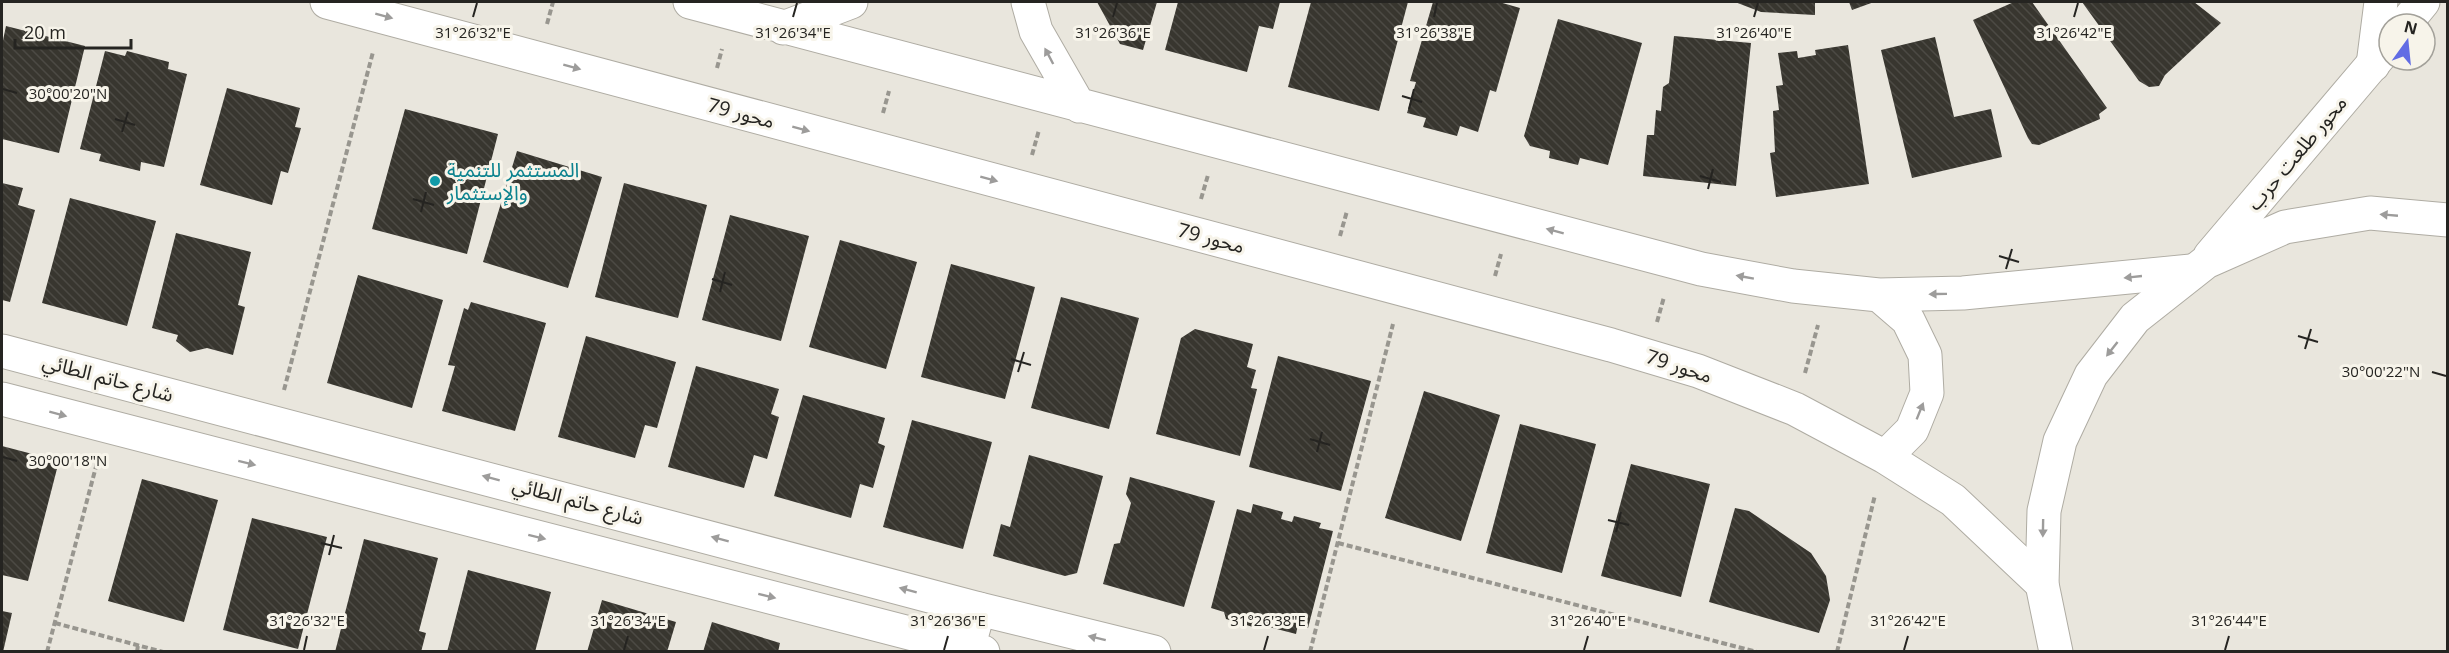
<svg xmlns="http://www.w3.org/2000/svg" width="2449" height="653" viewBox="0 0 2449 653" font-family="'Open Sans','Noto Sans Arabic',sans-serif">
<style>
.building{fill:url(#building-back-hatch)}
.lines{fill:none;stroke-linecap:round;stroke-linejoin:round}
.street-casing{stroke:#afaca3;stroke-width:35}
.secondary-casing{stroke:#afaca3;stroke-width:35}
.primary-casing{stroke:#afaca3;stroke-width:35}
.path{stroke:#98968f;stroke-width:4;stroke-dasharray:6 3;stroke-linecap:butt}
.street{stroke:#fff;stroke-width:33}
.secondary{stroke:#fff;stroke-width:33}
.primary{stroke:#fff;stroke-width:33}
.oneway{fill:#9d9c9b}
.ticks{fill:none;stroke:#252421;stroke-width:2}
.culture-dot{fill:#0f9aa8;stroke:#f7f4ea;stroke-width:2}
.labels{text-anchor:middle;stroke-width:6;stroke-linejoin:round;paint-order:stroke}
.street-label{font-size:20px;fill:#252421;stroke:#f7f4ea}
.culture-label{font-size:20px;fill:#0d838f;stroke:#f7f4ea;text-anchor:start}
.ticks-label{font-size:15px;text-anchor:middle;fill:#252421;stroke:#f7f4ea;stroke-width:6;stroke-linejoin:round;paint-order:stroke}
</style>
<defs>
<pattern id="building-back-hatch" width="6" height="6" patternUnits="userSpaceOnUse" patternTransform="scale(1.5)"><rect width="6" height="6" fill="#38362f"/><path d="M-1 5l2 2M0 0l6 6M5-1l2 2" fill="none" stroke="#4c4a44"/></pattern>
</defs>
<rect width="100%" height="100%" fill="#e9e6dd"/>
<!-- building -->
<path class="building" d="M1097 2H1157L1143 50 1120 44Z
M1178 2H1280L1273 29 1259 26 1247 72 1165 50Z
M1311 2H1408L1379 111 1288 87Z
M1433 2H1499L1520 8 1496 92 1490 90 1478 132 1460 126 1457 136 1423 127 1426 118 1407 113 1416 82 1410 81Z
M1735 2H1815V15L1761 12Z
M1849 2H1874L1852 10Z
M2014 2H2032L2107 108 2099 114 2100 119 2039 145 2032 144 2028 138 1973 20Z
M2082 2H2194L2221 23 2165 75 2159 86 2149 87 2139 81Z
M1558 19 1642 43 1608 165 1580 158 1578 165 1549 158 1550 151 1530 146 1524 136Z
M6 26 85 46 59 153 2 139V45Z
M1674 36 1751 43 1736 186 1643 176 1647 135H1654L1656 110 1661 111 1663 87 1669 83Z
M1935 37 1954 117 1991 109 2002 157 1912 178 1881 50Z
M1848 45 1869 184 1776 197 1770 153 1775 152 1773 111 1779 110 1776 86 1783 85 1778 53 1797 51 1798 58 1816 55 1815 50Z
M105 51 125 56 127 51 169 62 168 69 187 74 164 167 141 162 140 171 99 161 101 154 80 149Z
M227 88 300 108 295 127 301 128 288 173 281 171 272 205 200 185Z
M405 109 498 134 467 254 372 229Z
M517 151 602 177 568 288 483 262Z
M2 183 23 188 18 205 35 210 10 302 2 300Z
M624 183 707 205 678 318 595 297Z
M70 198 156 221 127 326 42 303Z
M730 215 809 236 781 341 702 320Z
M176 233 251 252 238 305 245 307 233 355 207 348 190 352 176 341 178 335 152 328Z
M840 240 917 262 886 369 809 347Z
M951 264 1035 287 1005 399 921 377Z
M358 275 443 300 412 408 327 383Z
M1061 297 1139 318 1109 429 1031 408Z
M471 302 546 323 515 431 442 411 455 366 448 365 464 308 468 310Z
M1195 329 1253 344 1247 367 1256 370 1251 388 1257 389 1240 456 1156 434 1181 338Z
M586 336 676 362 657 428 645 425 635 458 558 437Z
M1278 356 1371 381 1341 491 1249 467Z
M696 366 779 389 771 414 779 417 767 459 754 455 744 488 668 467Z
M1424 391 1500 415 1461 541 1385 518Z
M803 395 885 418 878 443 885 446 873 488 860 484 851 518 774 496Z
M912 420 992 442 963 549 883 527Z
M1520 424 1596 444 1562 573 1486 553Z
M2 446 59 461 28 581 2 575Z
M1029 455 1103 476 1077 573 1065 576 993 556 1001 524 1010 527Z
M1631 464 1710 484 1681 597 1601 576Z
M1130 477 1215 501 1184 607 1103 584 1114 544 1120 543 1131 503 1126 494Z
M142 479 218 500 184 622 108 601Z
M1253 504 1283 512 1281 519 1292 522 1294 516 1321 523 1319 528 1333 531 1308 628 1298 625 1296 634 1265 626 1268 618 1256 615 1253 627 1226 619 1224 612 1211 608 1237 509 1251 513Z
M1735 508 1749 511 1811 553 1826 576 1830 600 1819 633 1709 602Z
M252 518 327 537 298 649 223 630Z
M364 539 438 558 419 631 426 633 421 652H335Z
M468 570 551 592 535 652H447Z
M602 600 676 622 667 652H587Z
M2 611 12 613 3 652H2Z
M712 622 780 643 778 652H703Z"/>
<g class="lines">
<!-- street casing -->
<g class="street-casing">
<path id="street" d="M967 652 979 609"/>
</g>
<!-- secondary casing -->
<g class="secondary-casing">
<path id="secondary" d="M327 2 1611 345 1698 371 1795 409 1885 457 1953 500 2042 584
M690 2 1701 269 1793 286 1879 295 1963 293 2191 271
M1028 2 1036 31 1079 106
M783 28 851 2
M2373 65 2381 2
M1879 295 1908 320 1925 355 1927 393 1912 430 1885 457
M2 351 979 609 1154 652
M2 399 983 652"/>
</g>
<!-- primary casing -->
<g class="primary-casing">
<path id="primary" d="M2405 24 2423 2
M2210 256 2389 45
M2056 652 2042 584 2044 511 2060 441 2091 375 2135 318 2206 262 2285 227 2370 213 2448 220"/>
</g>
<!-- path -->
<path class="path" d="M547 24 553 2
M717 68 722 49
M883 113 889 91
M1032 155 1039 130
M1201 199 1208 175
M1340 236 1347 211
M1495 276 1501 254
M1657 322 1664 297
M1805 373 1818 325
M284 390 373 52
M1338 543 1757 652
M55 623 163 652
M47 652 98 459
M137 652 138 645
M1310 652 1393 324
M1837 652 1875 495"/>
<!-- street -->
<use href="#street" class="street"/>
<!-- secondary -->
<use href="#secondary" class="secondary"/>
<!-- primary -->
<use href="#primary" class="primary"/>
</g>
<!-- one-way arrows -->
<defs><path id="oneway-solid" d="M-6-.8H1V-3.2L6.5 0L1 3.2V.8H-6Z" transform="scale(1.5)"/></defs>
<g class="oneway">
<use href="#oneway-solid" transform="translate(384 16) rotate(15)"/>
<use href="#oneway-solid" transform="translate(1049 56) rotate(-118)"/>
<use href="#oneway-solid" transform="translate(572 67) rotate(15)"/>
<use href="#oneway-solid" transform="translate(801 129) rotate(15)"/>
<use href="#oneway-solid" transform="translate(989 179) rotate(15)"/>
<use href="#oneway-solid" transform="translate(2389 215) rotate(-175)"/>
<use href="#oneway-solid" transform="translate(1555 231) rotate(-165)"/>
<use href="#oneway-solid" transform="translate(1745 277) rotate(-170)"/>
<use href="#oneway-solid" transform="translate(2133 277) rotate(174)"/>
<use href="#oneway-solid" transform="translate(1938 294) rotate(179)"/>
<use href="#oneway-solid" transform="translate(2112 349) rotate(128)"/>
<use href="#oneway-solid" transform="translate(1920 411) rotate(-68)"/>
<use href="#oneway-solid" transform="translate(58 414) rotate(15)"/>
<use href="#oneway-solid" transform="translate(247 463) rotate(14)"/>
<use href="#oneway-solid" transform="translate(491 478) rotate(-165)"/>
<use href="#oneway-solid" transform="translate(2043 528) rotate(91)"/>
<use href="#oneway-solid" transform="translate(537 537) rotate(14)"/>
<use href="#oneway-solid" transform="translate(720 539) rotate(-165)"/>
<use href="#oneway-solid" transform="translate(908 590) rotate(-165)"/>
<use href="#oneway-solid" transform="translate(767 596) rotate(14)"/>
<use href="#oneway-solid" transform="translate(1097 638) rotate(-166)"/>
</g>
<!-- ticks -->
<path class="ticks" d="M473 17 477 3M793 17 797 3M1113 17 1117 3M1434 17 1437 3M1754 17 1758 3M2074 17 2078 3M3 89 17 93M1402 96 1422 102M1409 109 1414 89M115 119 135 125M122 132 128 112M1700 176 1721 182M1708 189 1713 169M413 199 434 205M421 212 426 192M1999 256 2019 262M2006 269 2012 249M712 279 732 285M720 292 725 272M2298 336 2318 342M2305 349 2311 329M1011 359 1031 365M1018 372 1024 352M2432 372 2446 376M1310 439 1330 445M1317 452 1322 432M3 457 17 461M1608 520 1629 525M1616 532 1621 512M321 543 342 548M329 555 334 535M304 650 307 636M624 650 628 636M944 650 948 636M1264 650 1268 636M1584 650 1588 636M1904 650 1908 636M2225 650 2229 636"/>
<!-- markers -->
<circle class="culture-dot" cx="435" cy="181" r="6"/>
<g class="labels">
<!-- street labels -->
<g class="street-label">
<text transform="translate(741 113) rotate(15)" y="7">محور 79</text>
<text transform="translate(2297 153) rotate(-50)" y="7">محور طلعت حرب</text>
<text transform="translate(1211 238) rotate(15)" y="7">محور 79</text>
<text transform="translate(1679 366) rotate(18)" y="7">محور 79</text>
<text transform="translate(108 378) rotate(15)" y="7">شارع حاتم الطائي</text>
<text transform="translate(578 501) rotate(15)" y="7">شارع حاتم الطائي</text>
</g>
<!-- culture labels -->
<g class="culture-label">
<text x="447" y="177">المستثمر للتنمية<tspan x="447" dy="23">والإستثمار</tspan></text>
</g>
</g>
<g class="ticks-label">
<text x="473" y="38">31°26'32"E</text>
<text x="793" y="38">31°26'34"E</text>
<text x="1113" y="38">31°26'36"E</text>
<text x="1434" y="38">31°26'38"E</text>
<text x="1754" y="38">31°26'40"E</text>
<text x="2074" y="38">31°26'42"E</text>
<text x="68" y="99">30°00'20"N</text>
<text x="2381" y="377">30°00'22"N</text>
<text x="68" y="466">30°00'18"N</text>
<text x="307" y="626">31°26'32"E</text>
<text x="628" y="626">31°26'34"E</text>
<text x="948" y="626">31°26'36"E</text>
<text x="1268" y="626">31°26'38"E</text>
<text x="1588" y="626">31°26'40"E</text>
<text x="1908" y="626">31°26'42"E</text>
<text x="2229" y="626">31°26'44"E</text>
</g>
<!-- border -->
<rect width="2449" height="653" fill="none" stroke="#252421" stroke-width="6"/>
<!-- north arrow -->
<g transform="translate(2407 42) rotate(15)"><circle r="28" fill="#f7f4ea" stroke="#a3a19a" stroke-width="1.5"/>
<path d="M0-4.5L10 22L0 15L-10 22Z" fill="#616ce4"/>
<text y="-9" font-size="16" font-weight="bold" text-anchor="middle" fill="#252421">N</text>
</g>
<!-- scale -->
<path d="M15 39v9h116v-9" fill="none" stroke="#252421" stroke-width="3"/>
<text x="24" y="39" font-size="18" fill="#252421" stroke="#f7f4ea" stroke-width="4.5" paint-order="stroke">20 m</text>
</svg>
